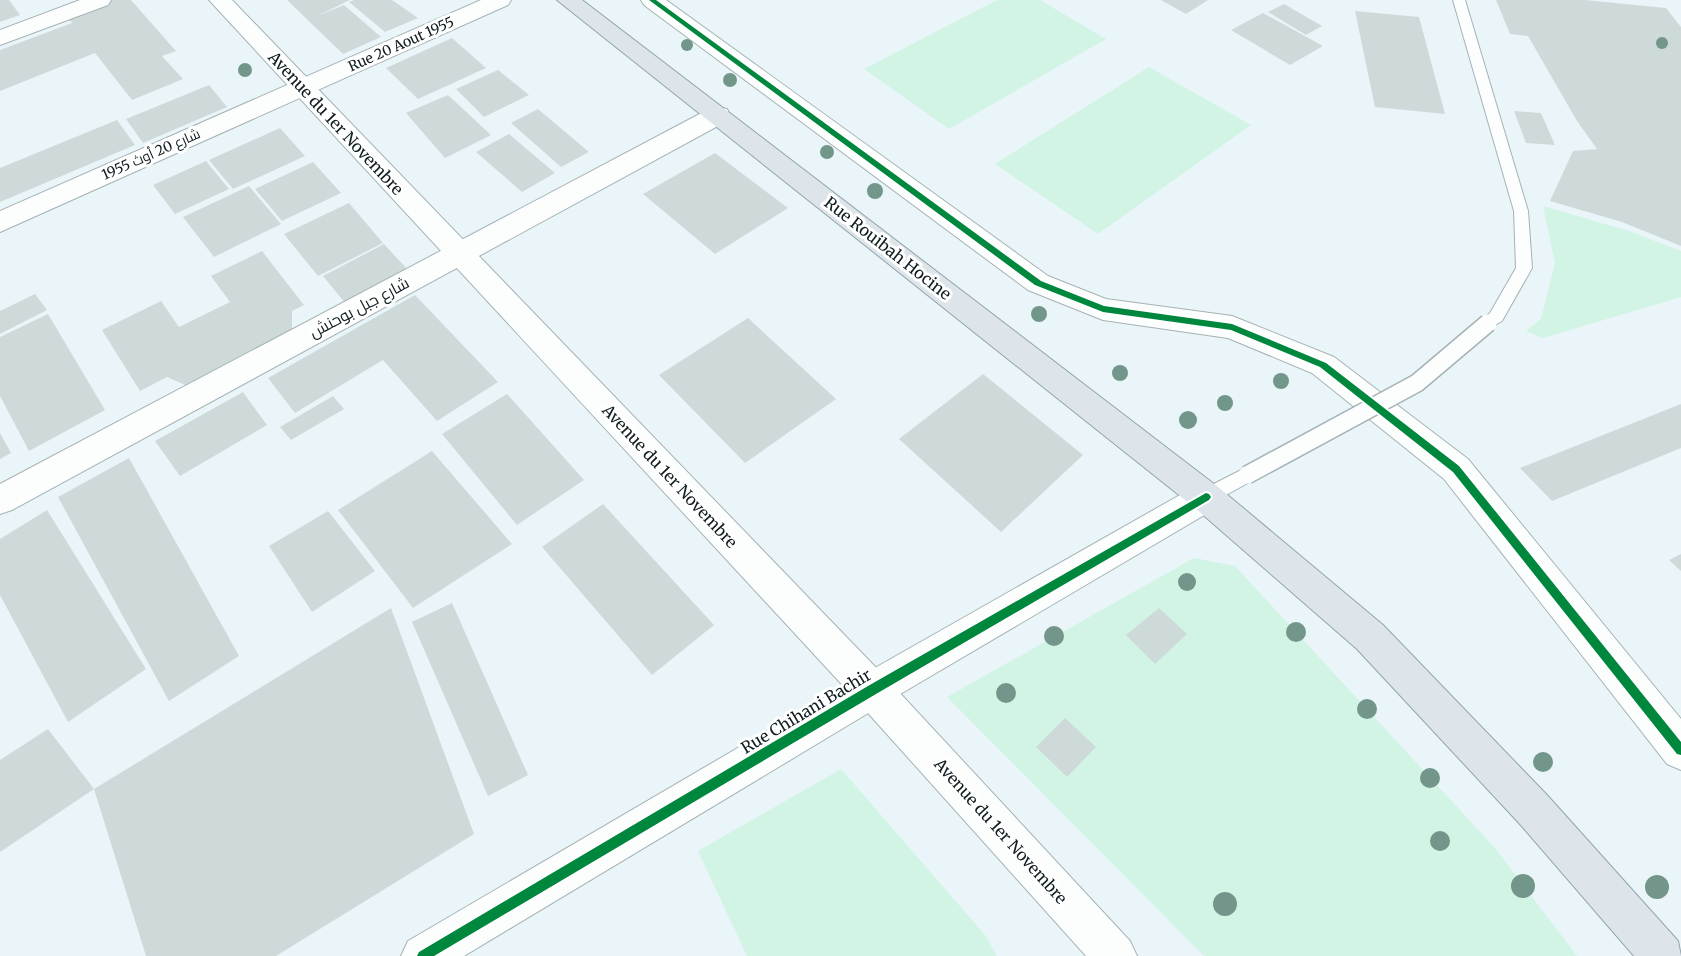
<svg xmlns="http://www.w3.org/2000/svg" width="1681" height="956" viewBox="0 0 1681 956" font-family="Merriweather,Cairo,serif">
<style>
.green{fill:#d2f4e5}
.building{fill:#cedada}
.lines{fill:none;stroke-linecap:round;stroke-linejoin:round}
.service-casing{stroke:#a6b2b5;stroke-width:2}
.minor-casing{stroke:#a6b2b5;stroke-width:2}
.secondary-casing{stroke:#a6b2b5;stroke-width:2}
.primary-casing{stroke:#92a4ad;stroke-width:2}
.service{fill:#fcfefe;fill-rule:evenodd}
.minor{fill:#fcfefe;fill-rule:evenodd}
.secondary{fill:#fcfefe;fill-rule:evenodd}
.primary{fill:#dde5ea;fill-rule:evenodd}
.service-bridge-casing{stroke:#a6b2b5;stroke-width:20;stroke-linecap:butt}
.service-bridge{stroke:#fcfefe;stroke-width:17}
.cycleway-casing{stroke:#fff;stroke-width:4}
.cycleway{fill:#00873e;fill-rule:evenodd}
.tree{fill:#73968a}
.labels{text-anchor:middle;stroke-width:6;stroke-linejoin:round;paint-order:stroke}
.far-street-label{font-size:14px;fill:#101d20;stroke:#fff}
.street-label{font-size:16px;fill:#101d20;stroke:#fff}
</style>
<rect width="100%" height="100%" fill="#e9f5f8"/>
<!-- green -->
<path class="green" d="M997 0H1040L1106 39 949 129 864 69Z
M1149 67 1251 125 1098 234 995 164Z
M1543 206 1629 231 1681 251V297L1543 338 1526 331 1541 319 1555 263Z
M1194 558 1235 566 1495 848 1577 956H1204L947 697Z
M841 769 985 935 997 956H747L698 851Z"/>
<!-- building -->
<path class="building" d="M0 0H9L20 15 0 22Z
M108 0H131L176 51 162 56 183 79 132 100 95 53 0 91V50L72 23 66 16Z
M287 0H350L317 16 344 5 381 37 343 54Z
M354 0H392L418 18 385 32 349 2Z
M1161 0H1208L1186 14Z
M1496 0H1585L1666 8 1681 27V246L1622 222 1550 201 1573 151 1597 149 1577 121 1528 36 1510 34Z
M1284 4 1322 26 1306 35 1268 12Z
M1355 11 1419 17 1445 114 1375 107Z
M1263 13 1323 46 1290 65 1231 30Z
M452 38 486 68 418 99 386 68Z
M498 70 529 95 484 117 456 89Z
M209 85 227 107 143 143 126 119Z
M448 95 491 135 445 158 406 113Z
M538 109 589 152 561 167 511 123Z
M1514 111 1541 113 1555 145 1526 143Z
M117 120 135 145 0 202V168Z
M280 128 305 156 233 189 209 160Z
M509 134 555 173 522 192 476 152Z
M715 153 788 208 715 254 643 194Z
M206 161 229 189 175 214 153 185Z
M313 162 341 193 282 221 255 189Z
M249 186 281 224 214 257 183 217Z
M349 203 383 243 318 276 284 234Z
M384 244 408 270 346 304 323 276Z
M262 251 304 305 292 311V335L192 388 167 377 140 391 102 330 161 301 179 327 230 302 211 276Z
M35 294 47 310 0 334V311Z
M415 295 498 382 437 421 383 360 295 413 268 378Z
M48 314 105 410 29 451 0 396V337Z
M748 318 836 399 745 463 659 375Z
M983 374 1083 455 1001 532 899 439Z
M243 392 267 425 180 476 155 441Z
M507 394 584 480 517 525 442 434Z
M333 396 344 409 291 440 280 427Z
M1681 404V448L1552 501 1520 468Z
M0 433 11 453 0 459Z
M432 451 512 544 413 608 338 510Z
M129 458 239 656 169 701 58 497Z
M603 504 714 625 652 675 542 547Z
M47 510 146 669 68 722 0 595V539Z
M328 511 375 571 312 612 269 546Z
M1681 554V571L1669 560Z
M452 603 528 775 488 796 412 622Z
M391 608 474 834 276 956H146L94 789Z
M1159 608 1187 634 1155 664 1126 635Z
M1065 718 1096 747 1067 777 1036 747Z
M48 729 94 789 0 852V760Z"/>
<g class="lines">
<!-- service casing -->
<g class="service-casing">
<path id="service" d="M1453 0H1465L1528 211 1532 268 1502 321 1488 329 1482 327 1480 323 1490 313 1516 268 1514 211Z
M1247 467 1253 470 1256 475 1253 480 1212 503 1206 505 1200 503 1197 497 1200 491Z"/>
</g>
<!-- minor casing -->
<g class="minor-casing">
<path id="minor" d="M80 0H111L108 5 0 45V30Z
M481 0H511L508 5 0 232V211Z
M641 0H666L1048 276 1106 299 1232 316 1334 357 1468 459 1681 719V770L1667 764 1444 479 1312 373 1228 338 1103 320 1028 290 644 5Z
M718 107 727 109 730 115 727 121 12 510 0 514V484L709 109Z
M1206 483 1218 487 1223 497 1218 507 885 703 464 956H401L408 941 859 677 1194 487Z"/>
</g>
<!-- secondary casing -->
<g class="secondary-casing">
<path id="secondary" d="M209 0H232L885 677 1130 941 1137 956H1086L859 703Z"/>
</g>
<!-- primary casing -->
<g class="primary-casing">
<path id="primary" d="M557 0H582L1218 487 1383 625 1547 795 1678 941 1681 956H1634L1519 823 1357 649 1194 507Z"/>
</g>
<!-- service -->
<use href="#service" class="service"/>
<!-- minor -->
<use href="#minor" class="minor"/>
<!-- secondary -->
<use href="#secondary" class="secondary"/>
<!-- primary -->
<use href="#primary" class="primary"/>
<!-- service-bridge casing -->
<g class="service-bridge-casing">
<path id="service-bridge" d="M1247 475 1417 383 1488 323"/>
</g>
<!-- service-bridge -->
<use href="#service-bridge" class="service-bridge"/>
<!-- cycleway casing -->
<g class="cycleway-casing">
<path id="cycleway" d="M649 0H656L1041 281 1104 306 1232 324 1326 363 1459 466 1681 742V755L1677 754 1453 472 1320 367 1231 330 1103 312 1035 285Z
M1206 493 1209 494 1211 497 1209 500 876 694 434 956H417L419 952 868 686Z"/>
</g>
<!-- cycleway -->
<use href="#cycleway" class="cycleway"/>
</g>
<!-- trees -->
<g class="tree">
<circle cx="1662" cy="43" r="6"/>
<circle cx="687" cy="45" r="6"/>
<circle cx="245" cy="70" r="7"/>
<circle cx="730" cy="80" r="7"/>
<circle cx="827" cy="152" r="7"/>
<circle cx="875" cy="191" r="8"/>
<circle cx="1039" cy="314" r="8"/>
<circle cx="1120" cy="373" r="8"/>
<circle cx="1281" cy="381" r="8"/>
<circle cx="1225" cy="403" r="8"/>
<circle cx="1188" cy="420" r="9"/>
<circle cx="1187" cy="582" r="9"/>
<circle cx="1296" cy="632" r="10"/>
<circle cx="1054" cy="636" r="10"/>
<circle cx="1006" cy="693" r="10"/>
<circle cx="1367" cy="709" r="10"/>
<circle cx="1543" cy="762" r="10"/>
<circle cx="1430" cy="778" r="10"/>
<circle cx="1440" cy="841" r="10"/>
<circle cx="1523" cy="886" r="12"/>
<circle cx="1657" cy="887" r="12"/>
<circle cx="1225" cy="904" r="12"/>
</g>
<g class="labels">
<!-- far-street labels -->
<g class="far-street-label">
<text transform="translate(401 44) rotate(-24)" y="5">Rue 20 Aout 1955</text>
<text transform="translate(151 154) rotate(-24)" y="5">شارع 20 أوث 1955</text>
</g>
<!-- street labels -->
<g class="street-label">
<text transform="translate(336 123) rotate(47)" y="6">Avenue du 1er Novembre</text>
<text transform="translate(888 248) rotate(38)" y="6">Rue Rouibah Hocine</text>
<text transform="translate(359 307) rotate(-28)" y="6">شارع جبل بوحنش</text>
<text transform="translate(670 476) rotate(47)" y="6">Avenue du 1er Novembre</text>
<text transform="translate(806 711) rotate(-31)" y="6">Rue Chihani Bachir</text>
<text transform="translate(1001 831) rotate(48)" y="6">Avenue du 1er Novembre</text>
</g>
</g>
</svg>
